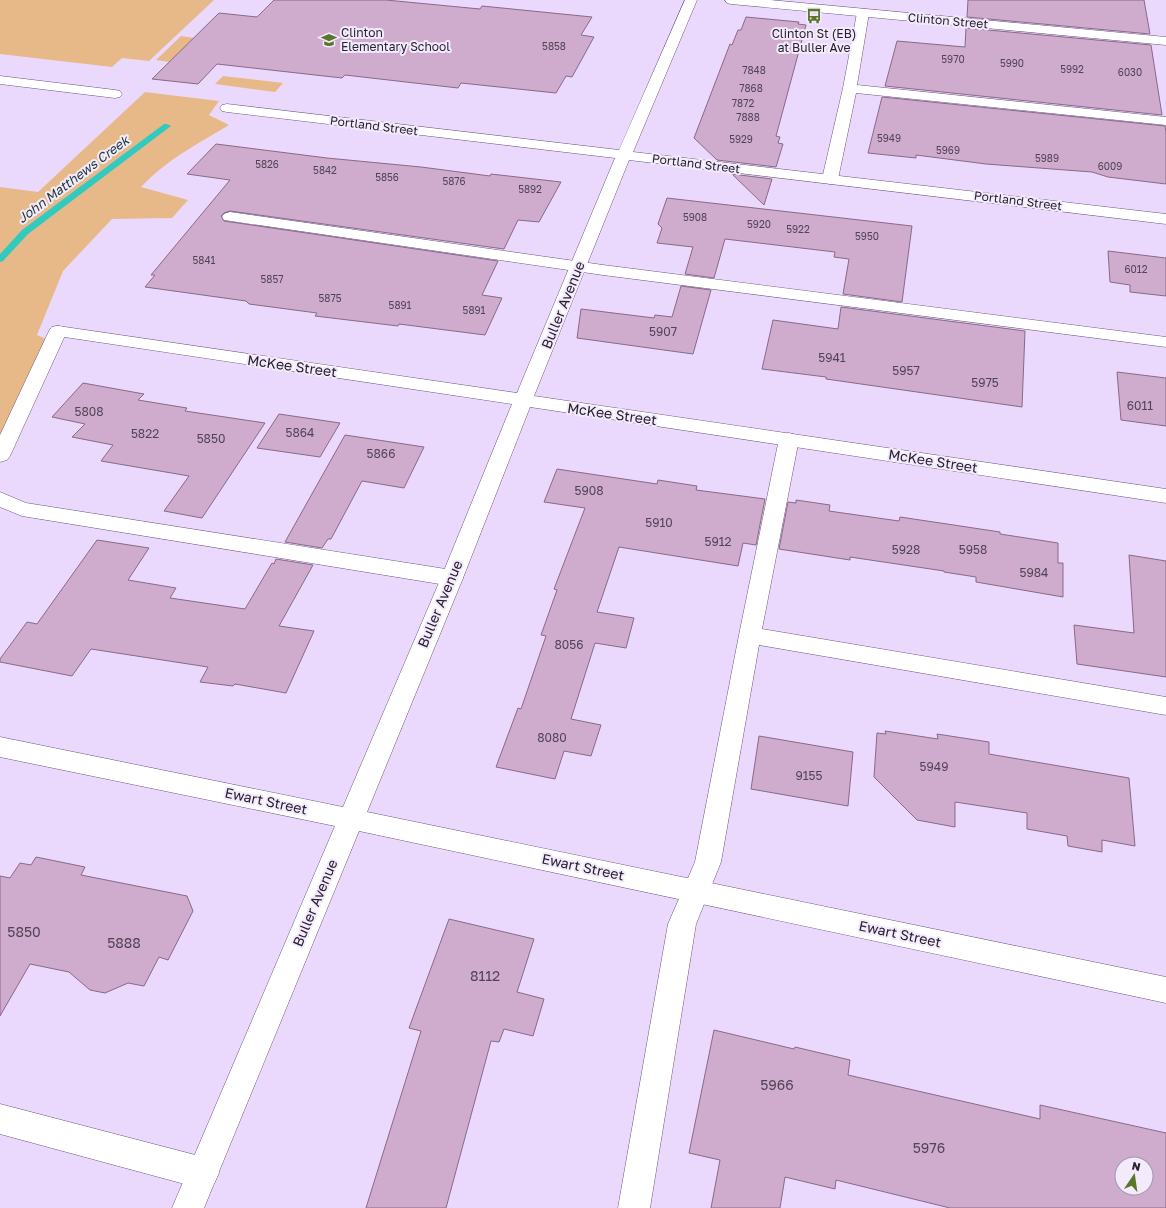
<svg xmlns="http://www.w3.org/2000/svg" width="1166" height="1208" viewBox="0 0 1166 1208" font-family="'Golos Text',sans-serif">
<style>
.green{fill:#e7b989}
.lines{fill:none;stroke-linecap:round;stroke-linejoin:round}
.stream{fill:#32cabf;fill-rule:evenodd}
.building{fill:#cfabcd;stroke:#896988;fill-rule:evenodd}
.lane-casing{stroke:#6a577d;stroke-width:1}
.street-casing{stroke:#6a577d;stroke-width:1}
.lane{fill:#fff;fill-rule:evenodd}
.street{fill:#fff;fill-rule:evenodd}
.labels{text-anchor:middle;stroke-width:4;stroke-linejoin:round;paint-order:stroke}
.far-number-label{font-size:10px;fill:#524357}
.far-street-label{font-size:12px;fill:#282030;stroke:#f3ebfc}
.far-poi-label{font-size:12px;fill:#282030;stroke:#f3ebfc;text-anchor:start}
.number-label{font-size:12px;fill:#524357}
.far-water-label{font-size:13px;font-style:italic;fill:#223b38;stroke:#f3ebfc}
.street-label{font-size:14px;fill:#282030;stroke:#f3ebfc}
.near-number-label{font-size:14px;fill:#524357}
</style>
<rect width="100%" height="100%" fill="#ead9fc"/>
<!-- green -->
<path class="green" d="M0 0H214L149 61 122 58 112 67 0 54Z
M181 36 220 42 196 66 156 60Z
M223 76 283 83 275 92 215 84Z
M145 92 219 101 209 115 229 125C196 145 168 159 141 187L188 200 172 218 112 219 63 271 37 335 53 342 0 457V187L38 192Z"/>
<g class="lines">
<!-- stream -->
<path class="stream" d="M164 124H167L171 126 28 234 3 261 0 262V254L22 230Z"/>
</g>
<!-- building -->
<path class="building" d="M274 0H386L480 9 482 6 592 17 581 35 594 37 572 77 566 76 556 93 461 83 458 88 345 75 342 78 217 64 198 84 152 79 219 13 257 17Z
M968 0H1144L1150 34 967 17Z
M746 17 799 22 798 24 806 25 776 136 780 137 778 143 783 144 776 167 717 160 694 138 730 44 732 45 738 30H741Z
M966 28 1151 45 1162 115 885 86 897 41 965 47Z
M882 97 1165 126 1166 133V184L1108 177 1092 172 986 164 916 155V158L868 153Z
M216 144 327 158 421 167 490 176 491 174 561 182 539 222 518 220 504 249 230 211 224 213 221 216 224 221 498 261 482 295 502 298 485 335 399 324 398 326 315 316 317 313 249 304 246 301 145 287 155 275H151L230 180 187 174Z
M732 174 772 179 764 205Z
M667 198 912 226 902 302 843 294 849 259 834 257 835 252 725 239 714 278 685 274 693 247 657 243 662 228 658 224Z
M1108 251 1166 258V296L1130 292V285L1110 282Z
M681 286 711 290 693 354 577 338 581 309 654 318 655 315 672 317Z
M841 307 1025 331 1022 407 826 379V377L762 369 773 320 838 329Z
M1117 372 1166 378V426L1121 420Z
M83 383 144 394 138 400 187 408 185 411 265 423 202 518 164 511 189 476 101 461 113 445 72 437 85 424 52 417Z
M279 414 340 423 320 457 257 448Z
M345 435 424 447 404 488 362 481 331 539H328L322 548 285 542Z
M557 469 657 484 658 480 697 486 696 490 765 499 756 545 743 543 738 566 619 547 597 612 634 618 626 648 595 643 571 719 601 725 591 756 564 751 555 779 496 767 518 708 521 709 546 636 541 635 557 590 554 589 585 508 544 502Z
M796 500 830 505 829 511 899 521 900 517 947 524 1000 532V534L1058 543V563H1063V597L976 582V577L944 572V571L850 557V560L779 549 788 502 796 503Z
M97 540 149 548 128 580 176 588 170 598 245 609 272 563 274 564 276 559 313 565 279 626 314 631 286 693 235 684 233 686 200 682 208 667 91 649 72 676 0 662V659L27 622 37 624Z
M1129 555 1166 561V677L1077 664 1074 625 1134 633Z
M885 731 938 739 937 734 989 742V754L1129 778 1135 846 1102 840V852L1068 846 1067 836 1027 829V813L955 802V827L917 820 874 777 877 733 886 734Z
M759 736 853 752 848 806 751 789Z
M36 857 85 867 81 875 187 896 193 911 168 960 159 957 144 986 128 983 105 993 90 990 69 972 30 964 0 1016V876L10 878 20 863 31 865Z
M449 919 534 939 517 992 544 999 533 1036 504 1029 499 1042 491 1041 446 1208H366L421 1031 409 1028Z
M714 1030 794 1049 795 1047 850 1060 848 1075 1040 1119V1105L1166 1133V1208H950L836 1180 835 1189 785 1177 780 1208H711L720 1160 689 1153ZM1122 1164H1146V1188H1122Z"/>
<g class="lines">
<!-- lane casing -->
<g class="lane-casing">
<path id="lane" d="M863 9 867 10 869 13 857 85 1166 117V125L856 93 838 179 835 182 830 184 825 182 822 179 843 88 857 13 859 10Z
M230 212 603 265 1166 337V347L603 275 224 220 222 217 224 214Z
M58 326 64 327 67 331 10 456 7 460 0 462V435L49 331 52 327Z
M789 433 796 435 799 439 762 629 1166 697V715L759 645 721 862 696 924 650 1208H618L668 924 695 862 739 635 779 439 782 435Z
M0 492 26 503 452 570 460 573 463 578 460 583 452 586 22 516 0 507Z
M0 1104 203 1157 214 1162 219 1173 214 1184 203 1189 0 1134Z"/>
</g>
<!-- street casing -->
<g class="street-casing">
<path id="street" d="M685 0H697L633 152 1166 214V224L629 160 534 396 1166 489V503L530 407 463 578 367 812 1166 977V1003L359 831 204 1208H172L335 826 0 757V737L343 807 441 578 512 404 58 336 52 335 49 331 52 327 58 326 517 393 615 158 227 112 222 111 220 108 222 105 227 104 619 150Z
M725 0H770L1166 37V45L731 4 727 3Z
M0 76 115 90 120 91 122 94 120 97 115 98 0 84Z"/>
</g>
<!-- lane -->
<use href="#lane" class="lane"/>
<!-- street -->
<use href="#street" class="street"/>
</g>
<!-- icons -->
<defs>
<g id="bus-bare" transform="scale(1.2)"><path d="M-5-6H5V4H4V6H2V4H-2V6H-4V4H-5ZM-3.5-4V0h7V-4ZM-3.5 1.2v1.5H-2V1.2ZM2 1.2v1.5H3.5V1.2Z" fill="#59762a" stroke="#f3ebfc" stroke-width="2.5" paint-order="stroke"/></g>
<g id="school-bare" transform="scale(1.2)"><path d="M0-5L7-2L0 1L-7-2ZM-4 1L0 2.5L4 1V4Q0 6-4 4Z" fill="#59762a" stroke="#f3ebfc" stroke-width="2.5" paint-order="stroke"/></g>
</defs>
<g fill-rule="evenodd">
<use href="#bus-bare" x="814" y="16"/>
<use href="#school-bare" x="329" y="40"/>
</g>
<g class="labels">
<!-- far-number labels -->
<g class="far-number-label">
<text x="554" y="50">5858</text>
<text x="953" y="63">5970</text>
<text x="1012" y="67">5990</text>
<text x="1072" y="73">5992</text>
<text x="754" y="74">7848</text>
<text x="1130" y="76">6030</text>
<text x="751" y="92">7868</text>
<text x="743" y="107">7872</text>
<text x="748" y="121">7888</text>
<text x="889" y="142">5949</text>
<text x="741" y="143">5929</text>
<text x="948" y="154">5969</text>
<text x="1047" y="162">5989</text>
<text x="267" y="168">5826</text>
<text x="1110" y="170">6009</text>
<text x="325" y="174">5842</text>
<text x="387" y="181">5856</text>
<text x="454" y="185">5876</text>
<text x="530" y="193">5892</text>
<text x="695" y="221">5908</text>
<text x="759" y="228">5920</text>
<text x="798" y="233">5922</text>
<text x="867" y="240">5950</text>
<text x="204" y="264">5841</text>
<text x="1136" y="273">6012</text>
<text x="272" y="283">5857</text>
<text x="330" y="302">5875</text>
<text x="400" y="309">5891</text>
<text x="474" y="314">5891</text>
</g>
<!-- far-street labels -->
<g class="far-street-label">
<text transform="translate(948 21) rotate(5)" y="4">Clinton Street</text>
<text transform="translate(374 126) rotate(7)" y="4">Portland Street</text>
<text transform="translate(696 164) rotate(7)" y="4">Portland Street</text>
<text transform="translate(1018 201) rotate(7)" y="4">Portland Street</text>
</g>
<!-- far-poi labels -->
<g class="far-poi-label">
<text x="341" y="37">Clinton<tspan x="341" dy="14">Elementary School</tspan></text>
<text x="814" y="38" text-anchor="middle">Clinton St (EB)<tspan x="814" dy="14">at Buller Ave</tspan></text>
</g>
<!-- number labels -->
<g class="number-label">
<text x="663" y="336">5907</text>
<text x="832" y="362">5941</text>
<text x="906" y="375">5957</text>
<text x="985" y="387">5975</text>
<text x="1140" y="410">6011</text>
<text x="89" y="416">5808</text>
<text x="300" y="437">5864</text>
<text x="145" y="438">5822</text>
<text x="211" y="443">5850</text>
<text x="381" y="458">5866</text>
<text x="589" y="495">5908</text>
<text x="659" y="527">5910</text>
<text x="718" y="546">5912</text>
<text x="906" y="554">5928</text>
<text x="973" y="554">5958</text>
<text x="1034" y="577">5984</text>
<text x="569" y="649">8056</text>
<text x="552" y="742">8080</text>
<text x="934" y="771">5949</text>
<text x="809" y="780">9155</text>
</g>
<!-- far-water labels -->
<g class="far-water-label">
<text transform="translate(73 179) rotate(-37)" y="5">John Matthews Creek</text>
</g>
<!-- street labels -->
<g class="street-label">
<text transform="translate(563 305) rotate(-68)" y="5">Buller Avenue</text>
<text transform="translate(292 366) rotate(8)" y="5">McKee Street</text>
<text transform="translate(612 414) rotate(8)" y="5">McKee Street</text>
<text transform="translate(933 461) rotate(9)" y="5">McKee Street</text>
<text transform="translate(440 604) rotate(-67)" y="5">Buller Avenue</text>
<text transform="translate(266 801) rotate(12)" y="5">Ewart Street</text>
<text transform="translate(583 867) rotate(12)" y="5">Ewart Street</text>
<text transform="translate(315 903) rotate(-67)" y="5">Buller Avenue</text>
<text transform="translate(900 934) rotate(12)" y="5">Ewart Street</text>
</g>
<!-- near-number labels -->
<g class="near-number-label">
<text x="24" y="937">5850</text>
<text x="124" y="948">5888</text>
<text x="485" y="981">8112</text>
<text x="777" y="1090">5966</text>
<text x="929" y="1153">5976</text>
</g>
</g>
<!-- north arrow -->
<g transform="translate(1134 1176) rotate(13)"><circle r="19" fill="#f3ebfc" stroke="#a29aaa"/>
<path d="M0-3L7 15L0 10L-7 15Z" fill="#59762a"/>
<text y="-6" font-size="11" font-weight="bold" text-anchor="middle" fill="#282030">N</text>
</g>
</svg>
